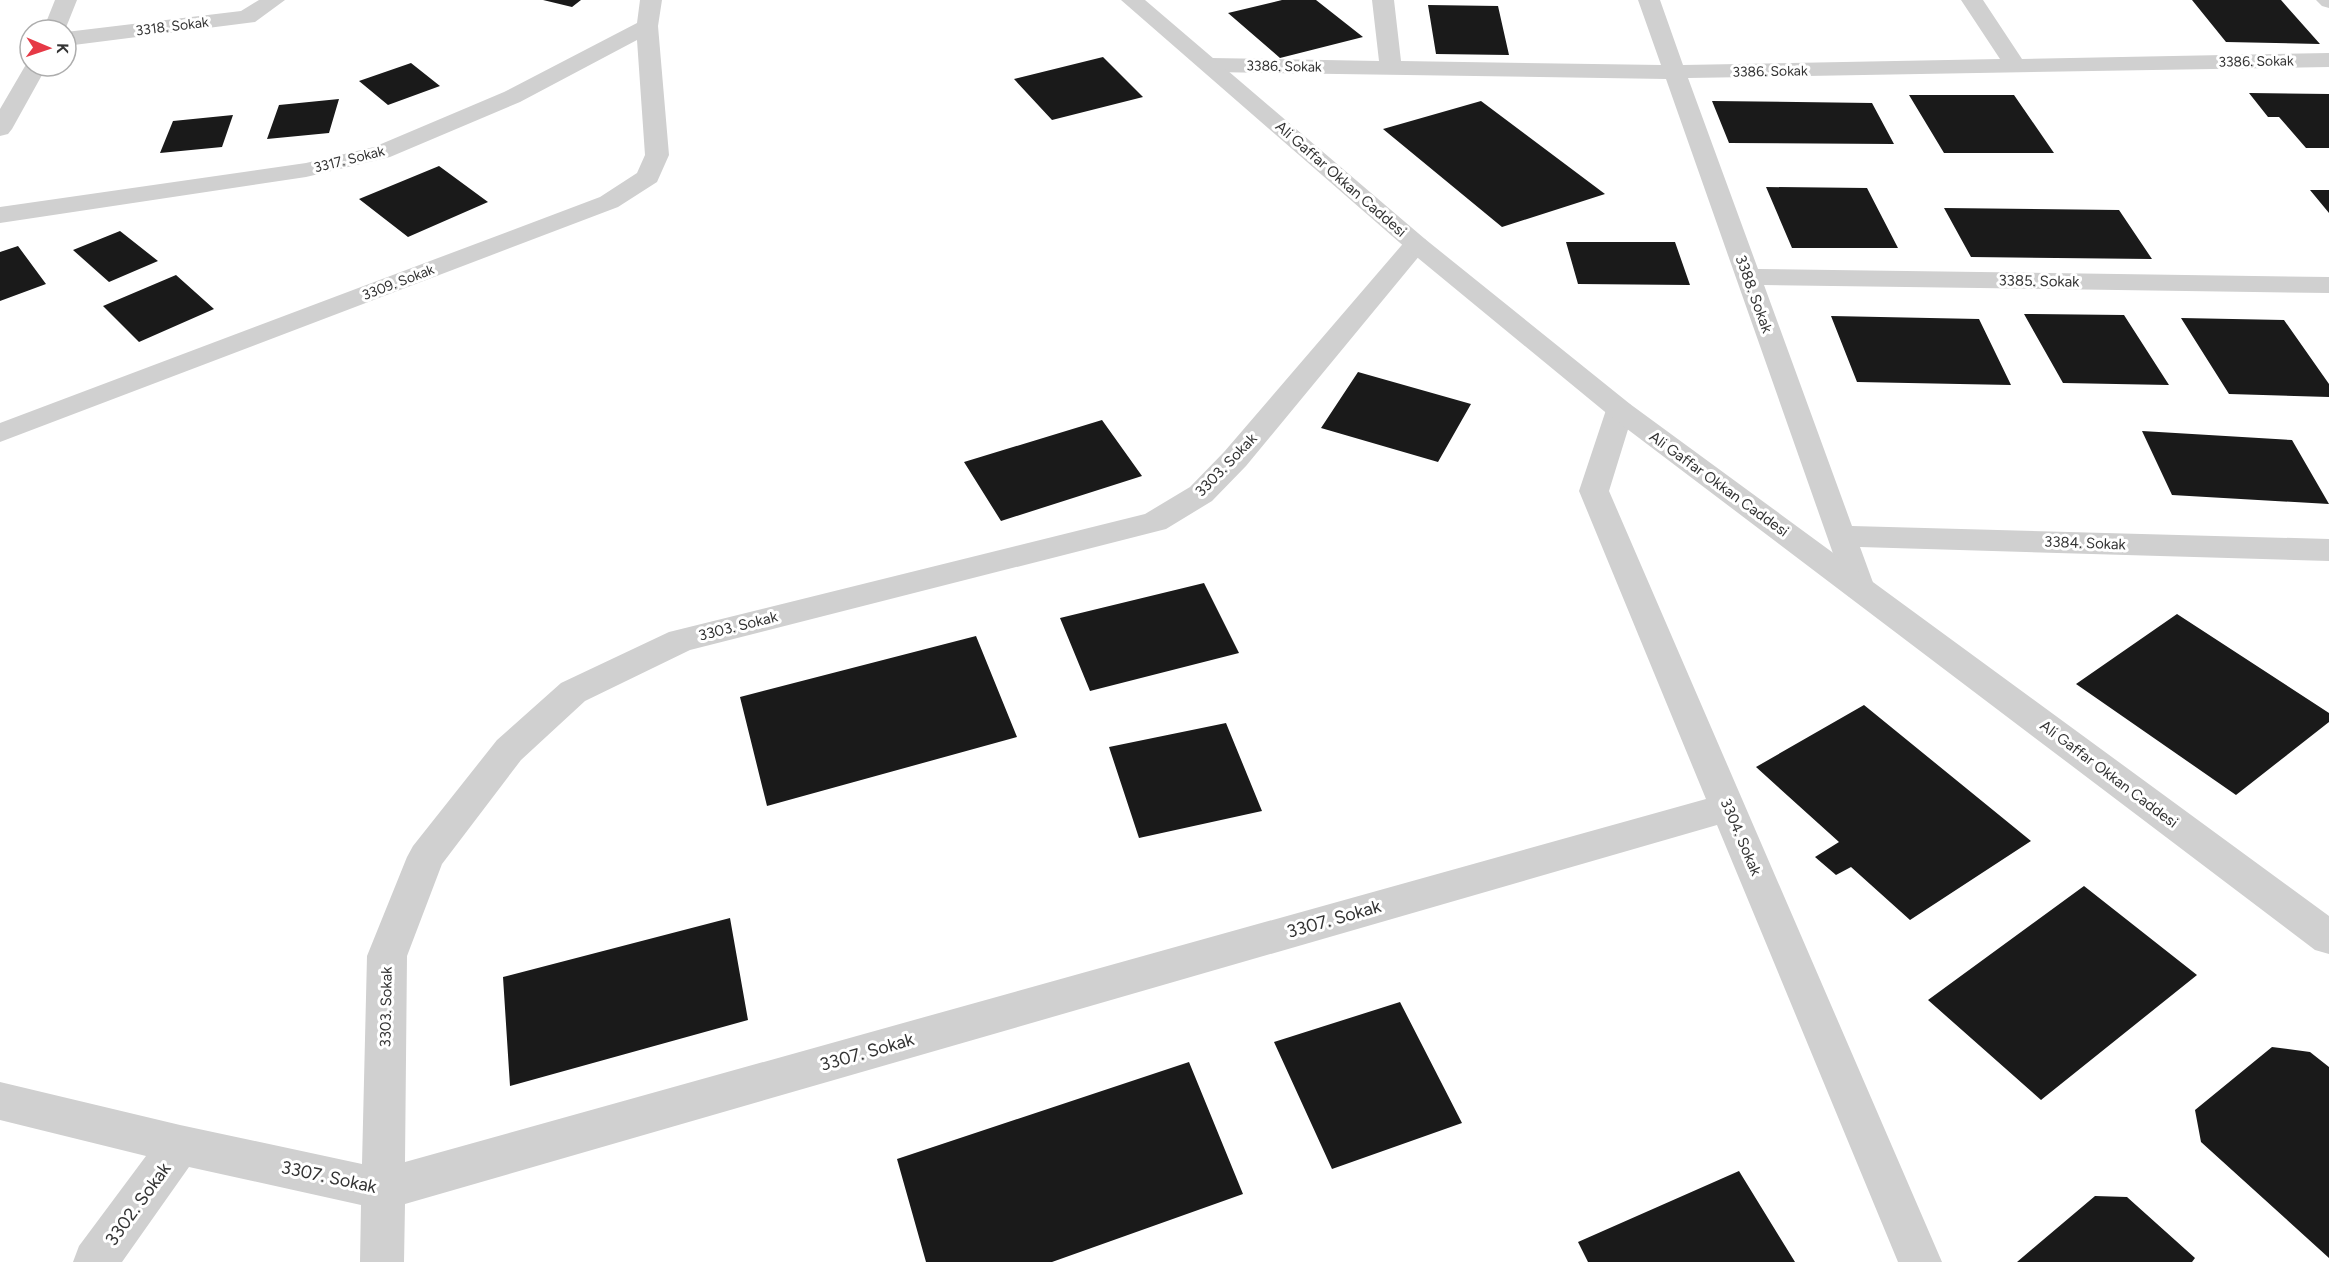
<svg xmlns="http://www.w3.org/2000/svg" width="2329" height="1262" viewBox="0 0 2329 1262" font-family="Figtree,sans-serif">
<style>
.building{fill:#1a1a1a}
.lines{fill:none;stroke-linecap:round;stroke-linejoin:round}
.minor{fill:#d0d0d0;fill-rule:evenodd}
.tertiary{fill:#d0d0d0;fill-rule:evenodd}
.labels{text-anchor:middle;stroke-width:6;stroke-linejoin:round;paint-order:stroke}
.far-street-label{font-size:14px;fill:#333;stroke:#fff}
.street-label{font-size:15px;fill:#333;stroke:#fff}
.near-street-label{font-size:18px;fill:#333;stroke:#fff}
</style>
<rect width="100%" height="100%" fill="#fff"/>
<!-- building -->
<path class="building" d="M543 0H581L572 7Z
M1282 0H1316L1363 37 1280 58 1228 13Z
M2192 0H2281L2320 44 2226 42Z
M1428 5 1498 6 1509 55 1436 54Z
M1103 57 1143 97 1052 120 1014 79Z
M411 63 440 86 388 105 359 81Z
M2249 93 2329 94V148H2306L2279 117H2268Z
M1909 95H2014L2054 153H1944Z
M339 99 329 133 267 139 279 105Z
M1481 101 1605 194 1502 227 1383 129Z
M1712 101 1872 103 1894 144 1729 143Z
M233 115 222 147 160 153 173 121Z
M439 166 488 202 408 237 359 199Z
M1766 187 1867 188 1898 248H1792Z
M2310 190H2329V213Z
M1944 208 2119 210 2152 259 1971 257Z
M120 231 158 261 109 282 73 250Z
M1566 242H1675L1690 285 1578 284Z
M18 246 46 284 0 301V252Z
M176 275 214 309 139 342 103 306Z
M2024 314 2124 315 2169 385 2063 383Z
M1831 316 1979 319 2011 385 1857 382Z
M2181 318 2284 320 2329 384V397L2229 394Z
M1358 372 1471 404 1438 462 1321 428Z
M1102 420 1142 476 1001 521 964 462Z
M2142 431 2292 440 2329 504 2172 495Z
M1204 583 1239 653 1090 691 1060 618Z
M2177 614 2329 713V722L2236 795 2076 684Z
M976 636 1017 737 767 806 740 697Z
M1864 705 2031 841 1910 920 1851 867 1836 875 1815 857 1839 842 1756 767Z
M1226 723 1262 811 1139 838 1109 747Z
M2084 886 2197 975 2041 1100 1928 1000Z
M730 918 748 1020 510 1086 503 977Z
M1400 1002 1462 1123 1332 1169 1274 1042Z
M2272 1047 2310 1052 2329 1067V1258L2201 1142 2195 1110Z
M1189 1062 1243 1194 1052 1262H926L897 1159Z
M1739 1171 1795 1262H1588L1578 1242Z
M2095 1196 2127 1197 2195 1258 2192 1262H2017Z"/>
<g class="lines">
<!-- minor -->
<path class="minor" d="M55 0H77L65 30H43Z
M259 0H285L255 22 247 23 66 46V32L241 11Z
M640 0H662L658 26 669 155 657 182 618 207 0 442V423L600 197 637 173 645 155 637 40 520 102 390 157 306 177 0 223V207L306 163 374 147 504 92 637 23Z
M1372 0H1394L1401 61 1661 65 1638 0H1660L1683 65 2000 59 1961 0H1983L2022 59 2329 53V67L1688 78 1758 269 2329 277V293L1764 285 1852 526 2329 539V561L1860 547 1875 588 1870 596 1859 599 1848 596 1666 79 1211 72 1203 70 1200 65 1203 60 1211 58 1379 61Z
M2316 0H2329V8L2322 6Z
M28 61 30 66H47L12 129 8 134 0 136V109Z
M1416 236 1425 239 1429 244 1425 249 1246 466 1212 501 1166 529 690 650 585 701 521 760 442 864 407 956 405 1162 1706 799 1579 491 1606 410 1610 404 1620 401 1630 404 1634 410 1609 491 1942 1262H1898L1717 825 405 1204 404 1262H360L361 1205 189 1167 122 1262H73L79 1246 146 1156 0 1120V1082L180 1125 362 1164 367 956 407 857 413 846 497 740 561 683 669 632 1145 514 1190 487 1224 452 1407 239Z"/>
<!-- tertiary -->
<path class="tertiary" d="M1121 0H1145L1425 239 1630 404 2329 916V954L2315 950 1610 416 1407 249Z"/>
</g>
<g class="labels">
<!-- far-street labels -->
<g class="far-street-label">
<text transform="translate(172 26) rotate(-7)" y="5">3318. Sokak</text>
<text transform="translate(2256 61) rotate(-1)" y="5">3386. Sokak</text>
<text transform="translate(1284 66) rotate(1)" y="5">3386. Sokak</text>
<text transform="translate(1770 71) rotate(-1)" y="5">3386. Sokak</text>
<text transform="translate(349 159) rotate(-14)" y="5">3317. Sokak</text>
<text transform="translate(398 282) rotate(-21)" y="5">3309. Sokak</text>
</g>
<!-- street labels -->
<g class="street-label">
<text transform="translate(1341 179) rotate(41)" y="5">Ali Gaffar Okkan Caddesi</text>
<text transform="translate(2039 281) rotate(1)" y="5">3385. Sokak</text>
<text transform="translate(1754 294) rotate(70)" y="5">3388. Sokak</text>
<text transform="translate(1226 465) rotate(-46)" y="5">3303. Sokak</text>
<text transform="translate(1719 484) rotate(36)" y="5">Ali Gaffar Okkan Caddesi</text>
<text transform="translate(2085 543) rotate(2)" y="5">3384. Sokak</text>
<text transform="translate(738 626) rotate(-14)" y="5">3303. Sokak</text>
<text transform="translate(2109 774) rotate(37)" y="5">Ali Gaffar Okkan Caddesi</text>
<text transform="translate(1741 837) rotate(67)" y="5">3304. Sokak</text>
<text transform="translate(386 1007) rotate(-89)" y="5">3303. Sokak</text>
</g>
<!-- near-street labels -->
<g class="near-street-label">
<text transform="translate(1334 919) rotate(-16)" y="6">3307. Sokak</text>
<text transform="translate(867 1052) rotate(-16)" y="6">3307. Sokak</text>
<text transform="translate(329 1177) rotate(12)" y="6">3307. Sokak</text>
<text transform="translate(138 1204) rotate(-54)" y="6">3302. Sokak</text>
</g>
</g>
<!-- north arrow -->
<g transform="translate(48 48) rotate(92)"><circle r="28" fill="#ffffff" stroke="#adadad" stroke-width="1.5"/>
<path d="M0-4.5L10 22L0 15L-10 22Z" fill="#e63946"/>
<text y="-9" font-size="16" font-weight="bold" text-anchor="middle" fill="#333333">K</text>
</g>
</svg>
